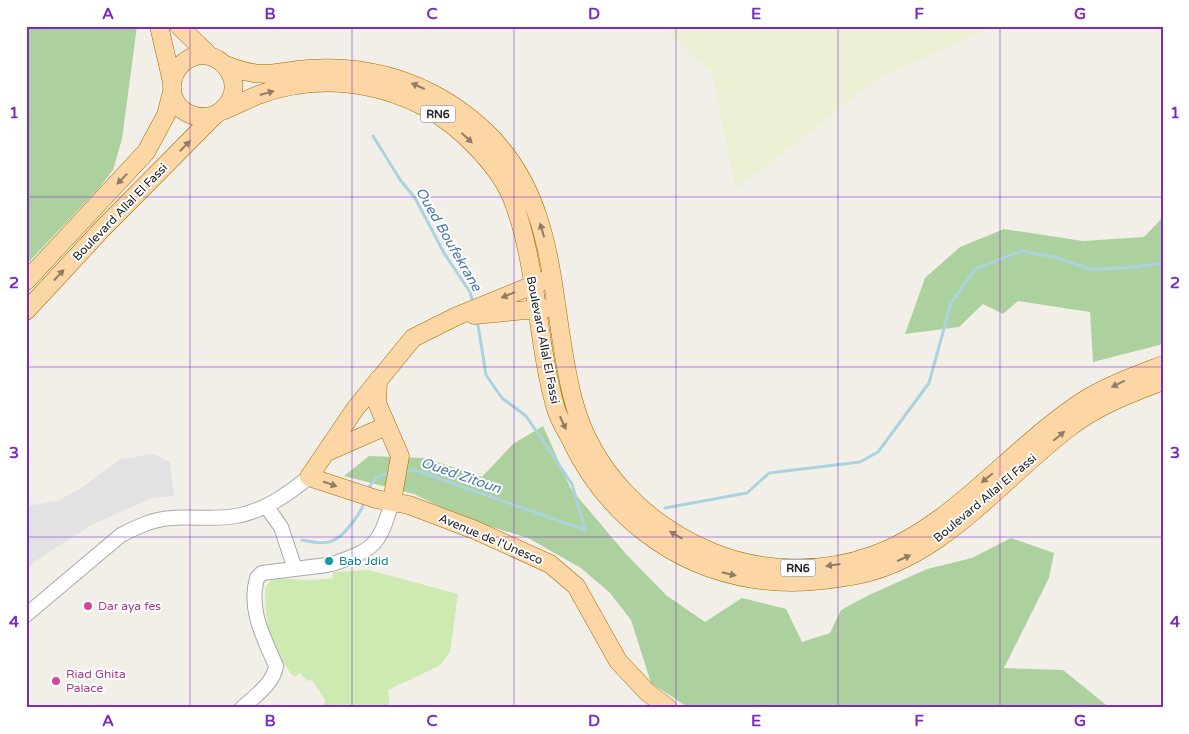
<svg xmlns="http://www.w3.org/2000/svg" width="1189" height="734" viewBox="0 0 1189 734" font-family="'Varela Round',sans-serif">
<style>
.farmland{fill:#eef0d5}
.grass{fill:#cdebb0}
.forest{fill:#add19e}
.parking{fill:#e2e2e2}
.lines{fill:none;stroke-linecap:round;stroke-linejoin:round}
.stream{stroke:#aad3df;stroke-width:3}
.minor-casing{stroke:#a9a9a9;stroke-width:16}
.major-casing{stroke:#a06b00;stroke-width:19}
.minor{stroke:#fff;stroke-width:14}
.major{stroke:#fcd6a4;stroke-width:18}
.oneway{fill:#8f7c63}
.grid{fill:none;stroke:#7b2cbf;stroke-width:1;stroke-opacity:0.55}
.culture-dot{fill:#0f9aa8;stroke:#fff;stroke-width:2}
.hotel-dot{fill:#d1479c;stroke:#fff;stroke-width:2}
.labels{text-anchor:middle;stroke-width:4;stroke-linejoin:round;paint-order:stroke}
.shield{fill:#fff;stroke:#646464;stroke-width:1}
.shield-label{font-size:11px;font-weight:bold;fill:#222}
.street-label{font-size:12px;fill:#222;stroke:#fff}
.culture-label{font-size:12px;fill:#0d838f;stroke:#fff;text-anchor:start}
.hotel-label{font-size:12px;fill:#b23c85;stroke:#fff;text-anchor:start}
.water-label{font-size:14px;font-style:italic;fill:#4a7aab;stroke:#fff}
.neatline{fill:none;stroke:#7b2cbf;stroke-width:2}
.grid-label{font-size:16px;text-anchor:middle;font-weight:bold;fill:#7b2cbf}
</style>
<rect width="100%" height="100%" fill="#f2efe9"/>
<!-- farmland -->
<path class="farmland" d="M666 26H997L880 77 736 190 711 71 668 34Z"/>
<!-- grass -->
<path class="grass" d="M369 570 458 594 450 652 439 666 388 690 390 708H319L326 701 312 680 308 681 300 673 294 677C270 649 265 624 265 588L273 578 314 580 333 578V572Z"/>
<!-- forest -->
<path class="forest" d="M26 26H137L122 139 113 170 99 188 26 265Z
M1163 217V344L1093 362 1090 312 1018 301 1003 314 983 304 959 327 905 334 925 278 960 247 1004 229 1083 241 1144 237Z
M543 426 571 489 626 554 666 595 705 622 742 598 786 609 802 642 830 633 841 610 869 595 927 569 972 558 1011 538 1054 553 1049 578 1004 668 1063 670 1110 708H689L651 683 631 620 610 593 581 568 528 538 463 518 414 494 344 476 369 456 425 458 482 477 513 444Z"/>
<!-- parking -->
<path class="parking" d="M153 454 170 462 174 496 152 498 91 525 34 562 26 572V506L57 501 78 490 121 459Z"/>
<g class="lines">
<!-- stream -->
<path class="stream" d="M373 136 401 181 415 198 444 253 470 292 473 303
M477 319 486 375 502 398 526 416 572 484 585 529
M403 471 415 470 585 530
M366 491 377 477 392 472
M665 508 747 493 769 473 860 462 878 452 929 383 951 303 975 269 1021 251 1055 257 1090 269 1127 268 1163 263
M302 540C312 542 325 545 334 540 344 536 362 512 364 502"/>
<!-- minor casing -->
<g class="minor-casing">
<path id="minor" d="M266 506 281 527 295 569
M332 564C375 550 380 544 392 501
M26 615 121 535C137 527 153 519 171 518 192 516 214 520 236 516 264 511 287 495 309 477
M242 708C254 697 274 683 276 666 264 638 248 610 257 578L262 573 327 565"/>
</g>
<!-- major casing -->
<g class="major-casing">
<path id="major" d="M159 26 172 82
M179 26 210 56
M226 65C264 80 271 72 308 69 377 64 442 87 491 137 561 210 549 308 573 399 591 470 646 525 712 552 760 572 822 574 871 556 953 528 1013 445 1086 399 1109 385 1137 375 1163 365
M222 111C234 106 246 100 258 95 329 69 410 85 465 136 484 154 502 174 512 198 538 265 536 340 556 409 559 419 565 429 570 438 604 512 672 567 754 579 785 584 820 582 851 576 940 562 1001 479 1070 427 1097 406 1131 393 1163 381
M26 281 146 152 166 115 172 92
M543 281 457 316 413 338 355 409 309 477 376 499 409 505 475 530 550 564 576 586 618 661 647 692 668 708
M26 311 103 228 215 115C259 89 215 35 183 63 176 69 172 78 172 87 172 111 195 121 215 115
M474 315 548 308
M378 380 377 403 400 456 392 501
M327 452 386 426"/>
</g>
<!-- minor -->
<use href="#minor" class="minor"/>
<!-- major -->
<use href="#major" class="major"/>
</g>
<!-- one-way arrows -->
<defs><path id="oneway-solid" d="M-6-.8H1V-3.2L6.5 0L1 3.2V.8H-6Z" transform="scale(1.25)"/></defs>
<g class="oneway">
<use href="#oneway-solid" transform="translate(418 86) rotate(-156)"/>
<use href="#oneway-solid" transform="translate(267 93) rotate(-16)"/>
<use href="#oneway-solid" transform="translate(467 138) rotate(43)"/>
<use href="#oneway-solid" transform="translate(185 146) rotate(-45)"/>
<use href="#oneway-solid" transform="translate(122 179) rotate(134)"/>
<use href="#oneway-solid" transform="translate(542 230) rotate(-106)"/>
<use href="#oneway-solid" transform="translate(59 275) rotate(-47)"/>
<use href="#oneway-solid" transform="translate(508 295) rotate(157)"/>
<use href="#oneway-solid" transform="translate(1118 384) rotate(154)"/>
<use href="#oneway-solid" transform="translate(563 423) rotate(65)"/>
<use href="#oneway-solid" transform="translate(1059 436) rotate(-40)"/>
<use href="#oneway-solid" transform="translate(987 478) rotate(140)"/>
<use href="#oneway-solid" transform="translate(330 484) rotate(19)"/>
<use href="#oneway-solid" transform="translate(676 535) rotate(-150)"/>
<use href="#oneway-solid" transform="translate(904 558) rotate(-24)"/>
<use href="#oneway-solid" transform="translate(833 565) rotate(172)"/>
<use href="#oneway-solid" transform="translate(729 574) rotate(13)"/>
</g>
<!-- grid -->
<path class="grid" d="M190 26V708M352 26V708M514 26V708M676 26V708M838 26V708M1000 26V708M26 197H1163M26 367H1163M26 537H1163"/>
<!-- markers -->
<circle class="culture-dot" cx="329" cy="561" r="5"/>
<g class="hotel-dot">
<circle cx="88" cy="606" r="5"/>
<circle cx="56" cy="681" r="5"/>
</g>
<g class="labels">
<!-- shield labels -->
<g class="shield">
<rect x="420.5" y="105.5" width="35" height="17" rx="4"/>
<rect x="780.5" y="559.5" width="35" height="17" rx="4"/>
</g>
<g class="shield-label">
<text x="438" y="118">RN6</text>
<text x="798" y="572">RN6</text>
</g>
<!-- street labels -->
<g class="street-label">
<text transform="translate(120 212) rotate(-46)" y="4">Boulevard Allal El Fassi</text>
<text transform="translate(543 340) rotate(79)" y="4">Boulevard Allal El Fassi</text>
<text transform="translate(985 498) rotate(-40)" y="4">Boulevard Allal El Fassi</text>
<text transform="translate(491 539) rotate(23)" y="4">Avenue de l'Unesco</text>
</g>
<!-- culture labels -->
<g class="culture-label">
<text x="339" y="565">Bab Jdid</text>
</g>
<!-- hotel labels -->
<g class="hotel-label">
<text x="98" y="610">Dar aya fes</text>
<text x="66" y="678">Riad Ghita<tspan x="66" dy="14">Palace</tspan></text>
</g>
<!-- water labels -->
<g class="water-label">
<text transform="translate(449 239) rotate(60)" y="5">Oued Boufekrane</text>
<text transform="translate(461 475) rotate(19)" y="5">Oued Zitoun</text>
</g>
</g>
<!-- border -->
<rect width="1189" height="734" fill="none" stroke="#ffffff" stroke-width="55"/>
<rect x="28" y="28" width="1134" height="678" class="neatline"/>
<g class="grid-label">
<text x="108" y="19">A</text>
<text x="270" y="19">B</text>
<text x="432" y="19">C</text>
<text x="594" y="19">D</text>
<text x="756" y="19">E</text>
<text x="919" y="19">F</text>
<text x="1080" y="19">G</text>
<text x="14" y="118">1</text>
<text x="1175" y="118">1</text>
<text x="14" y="288">2</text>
<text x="1175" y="288">2</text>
<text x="14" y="458">3</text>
<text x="1175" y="458">3</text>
<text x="14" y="627">4</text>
<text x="1175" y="627">4</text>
<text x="108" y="726">A</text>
<text x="270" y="726">B</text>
<text x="432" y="726">C</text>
<text x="594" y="726">D</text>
<text x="756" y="726">E</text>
<text x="919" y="726">F</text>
<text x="1080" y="726">G</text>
</g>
</svg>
